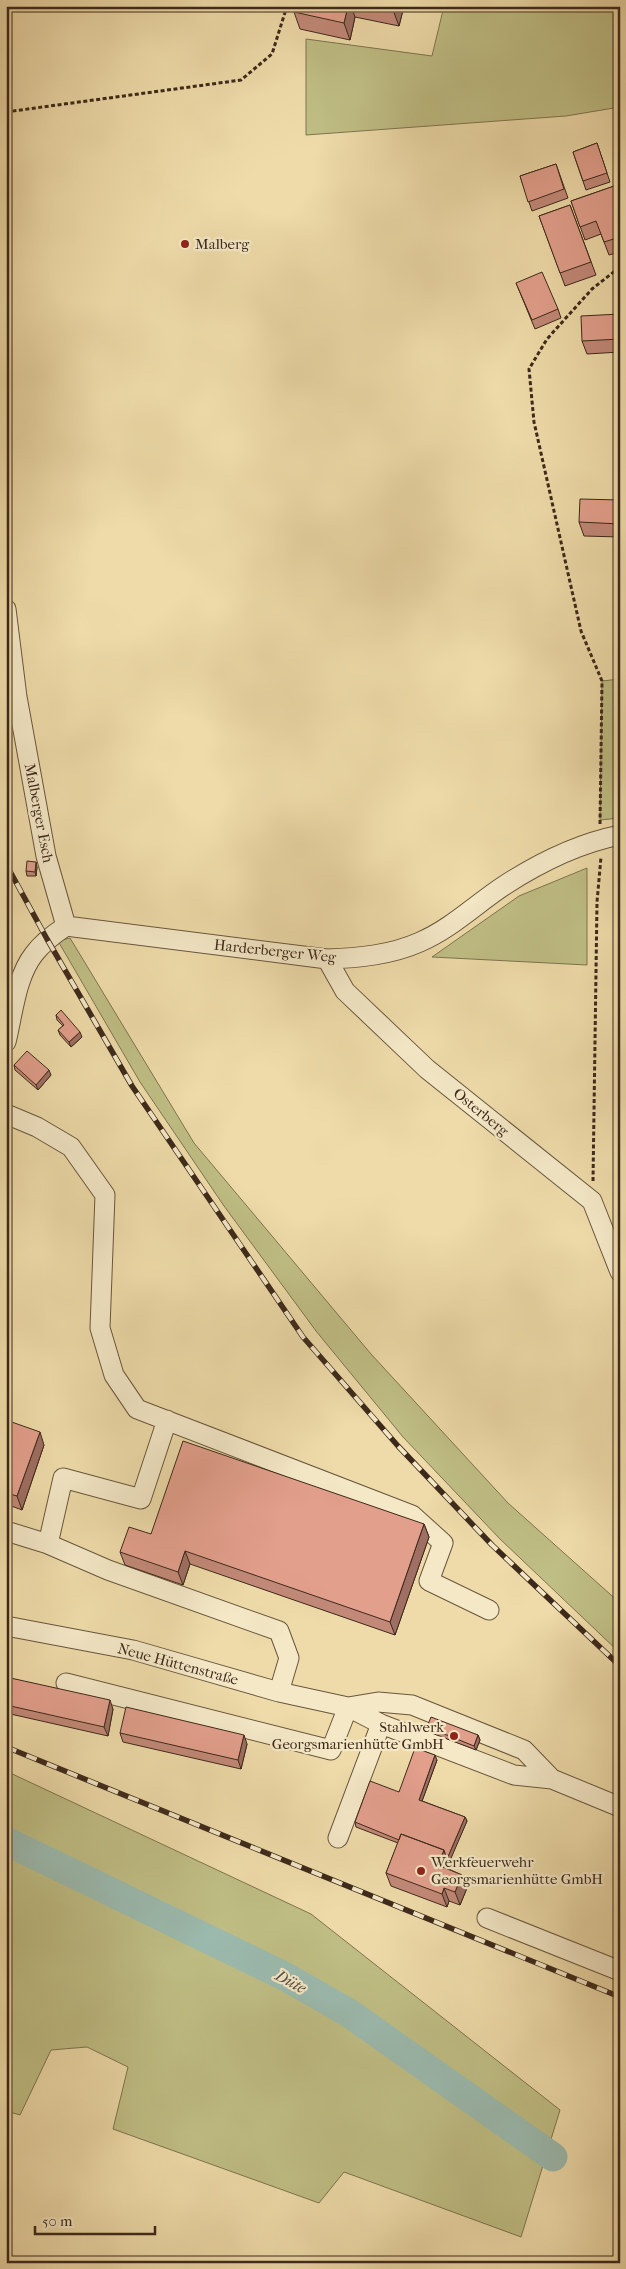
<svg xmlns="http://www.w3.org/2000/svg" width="626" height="2269" viewBox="0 0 626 2269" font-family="'IM FELL French Canon',serif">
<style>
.green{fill:#bfbe84;stroke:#7e7450}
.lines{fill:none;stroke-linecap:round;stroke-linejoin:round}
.river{stroke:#9bbaae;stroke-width:29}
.minor-casing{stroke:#69563e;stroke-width:21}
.path{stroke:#3d291b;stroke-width:3;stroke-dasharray:4 2.5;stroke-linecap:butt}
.minor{stroke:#f4e8c7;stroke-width:19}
.rail-casing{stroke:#3d291b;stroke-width:5.5}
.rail{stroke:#f4e8c7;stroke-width:4;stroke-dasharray:11;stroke-linecap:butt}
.wall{fill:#c28978;stroke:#3d291b}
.shaded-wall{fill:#9e6f62;stroke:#3d291b}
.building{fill:#e29f8c;stroke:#3d291b}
.poi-dot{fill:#8f2418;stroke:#f4e8c7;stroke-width:2}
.labels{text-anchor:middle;stroke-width:4.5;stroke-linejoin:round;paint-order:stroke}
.poi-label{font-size:15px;fill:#3d291b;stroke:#f4e8c7;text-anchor:start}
.street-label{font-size:15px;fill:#3d291b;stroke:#f4e8c7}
.water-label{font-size:16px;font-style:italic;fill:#544d40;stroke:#f4e8c7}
</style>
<rect width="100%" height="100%" fill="#eedba9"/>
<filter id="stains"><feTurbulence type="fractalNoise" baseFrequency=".004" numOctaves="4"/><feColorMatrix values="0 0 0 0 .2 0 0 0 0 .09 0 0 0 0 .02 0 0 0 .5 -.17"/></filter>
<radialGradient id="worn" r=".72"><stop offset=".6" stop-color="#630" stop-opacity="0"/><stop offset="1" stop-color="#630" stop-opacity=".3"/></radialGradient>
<!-- green -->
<path class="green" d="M444 6H620V107L566 116 306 135V39L432 56Z
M620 679V818L600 820 602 681Z
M587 868V965L432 957 519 896Z
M70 938 194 1143 371 1354 508 1503 620 1603V1653L500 1539 403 1437 316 1331 224 1206 140 1082 58 941Z
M6 1771 311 1914 560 2110 521 2237 344 2172 319 2203 113 2129 128 2067 87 2047 51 2050 20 2115 6 2111Z"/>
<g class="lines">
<!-- river -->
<path class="river" d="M6 1841 286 1977 349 2013 553 2157"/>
<!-- minor casing -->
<g class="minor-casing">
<path id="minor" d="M6 609 17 697 46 856 66 926
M327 959 345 991 427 1069 592 1201 620 1272
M6 1042C13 1014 16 977 34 954 43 942 54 934 66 926L327 959C358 958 391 955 420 942 452 928 476 904 505 885 539 863 580 843 620 835
M6 1114 37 1127 71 1147 105 1195 100 1328 114 1375 137 1409 412 1515 443 1543 429 1581 489 1610
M6 1531 48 1544 63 1478 141 1499 167 1420
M48 1544 108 1570 279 1631 289 1658 279 1692
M6 1626 133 1650 279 1692 348 1707 381 1724 514 1775 552 1779 620 1807
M66 1683 331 1750 348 1707
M348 1707 378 1702 412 1705 524 1750 552 1779
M338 1838 381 1724
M487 1918 620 1971"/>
</g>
<!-- path -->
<path class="path" d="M6 112 241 80 272 54 287 6
M600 824 602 681 581 631 534 422 529 369 547 339 592 289 620 267
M593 1181 597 902 601 857"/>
<!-- minor -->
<use href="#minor" class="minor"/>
<!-- rail casing -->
<g class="rail-casing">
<path id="rail" d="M6 864 47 939 132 1086 303 1337 398 1446 492 1545 620 1666
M6 1747 620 1997"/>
</g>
<!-- rail -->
<use href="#rail" class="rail"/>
</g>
<!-- wall -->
<path class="wall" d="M295 6H404L399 26 355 17 350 40 300 29 294 12Z
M597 143 610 182 586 190 573 152Z
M556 164 568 198 532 211 520 176Z
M620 184V252L609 255 601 234 585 240 571 201Z
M570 205 596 275 565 286 539 216Z
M516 283 558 309 561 318 535 329Z
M620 314V352L587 354 582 341Z
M620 500V537L584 536 579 522Z
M37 867 36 876H27L26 871Z
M56 1015 82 1037 71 1047 60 1035 58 1030 63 1026 57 1020Z
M14 1065 51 1075 38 1090 15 1070Z
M6 1420 44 1445 22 1510 6 1504Z
M424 1524 429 1537 395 1635 190 1564 183 1585 125 1565 120 1552 151 1534Z
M6 1677 113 1709 108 1736 6 1713Z
M427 1727 478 1735 480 1740 476 1750 429 1732Z
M120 1733 247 1744 241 1769 123 1742Z
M437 1760 422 1801 465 1817 467 1821 446 1868 462 1875 467 1888 460 1905 449 1901 447 1907 391 1886 386 1873 398 1843 356 1827 355 1822 399 1792Z
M620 1838V1858L616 1847Z"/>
<!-- shaded-wall -->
<path class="shaded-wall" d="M348 6H351L355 17 350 40 344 23Z
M394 6H404L399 26 393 10Z
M36 862 37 867 36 876 35 872Z
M80 1032 82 1037 71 1047 69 1042Z
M49 1070 51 1075 38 1090 36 1085Z
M40 1432 44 1445 22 1510 17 1496Z
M424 1524 429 1537 395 1635 390 1622Z
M185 1551 190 1564 183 1585 178 1572Z
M110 1700 113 1709 108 1736 104 1727Z
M244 1735 247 1744 241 1769 238 1760Z
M478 1735 480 1740 476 1750 474 1746Z
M435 1755 437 1760 421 1804 419 1800Z
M465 1817 467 1821 449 1863 447 1859Z
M444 1850 448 1863 443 1878 438 1865Z
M462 1875 467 1888 460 1905 455 1892Z
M444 1888 449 1901 447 1907 442 1894Z"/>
<!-- building -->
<path class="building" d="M295 6H348L344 23 294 12Z
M378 6H394L393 10Z
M597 143 607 173 583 181 573 152Z
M556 164 564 189 528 202 520 176Z
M620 184V237L604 242 596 221 580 227 571 201Z
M570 205 591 262 560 273 539 216Z
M542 272 558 309 532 320 516 283Z
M620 314V339L582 341 581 316Z
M580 499 620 500V524L579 522Z
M620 611V626H618Z
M27 861 36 862 35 872 26 871Z
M61 1010 80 1032 69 1042 58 1030 64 1025 56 1015Z
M27 1051 49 1070 36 1085 14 1065Z
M6 1420 40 1432 17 1496 6 1493Z
M183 1441 424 1524 390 1622 185 1551 178 1572 120 1552 129 1527 151 1534Z
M6 1677 110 1700 104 1727 6 1705Z
M126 1707 244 1735 238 1760 120 1733Z
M431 1717 478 1735 474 1746 427 1727Z
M415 1748 435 1755 419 1800 465 1817 447 1859 444 1850 401 1834 399 1840 355 1822 370 1781 399 1792Z
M401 1834 444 1850 438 1865 462 1875 455 1892 444 1888 442 1894 386 1873Z
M620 1838V1849L616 1847Z"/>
<!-- markers -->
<g class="poi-dot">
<circle cx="185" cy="244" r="5"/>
<circle cx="454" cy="1736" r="5"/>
<circle cx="421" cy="1871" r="5"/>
</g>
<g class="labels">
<!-- poi labels -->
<g class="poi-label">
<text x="195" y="249">Malberg</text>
<text x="444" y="1732" text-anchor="end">Stahlwerk<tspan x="444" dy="17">Georgsmarienhütte GmbH</tspan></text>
<text x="431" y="1867">Werkfeuerwehr<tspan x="431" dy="17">Georgsmarienhütte GmbH</tspan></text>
</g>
<!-- street labels -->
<g class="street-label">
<text transform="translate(39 813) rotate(79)" y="5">Malberger Esch</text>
<text transform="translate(275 951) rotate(6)" y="5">Harderberger Weg</text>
<text transform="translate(481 1112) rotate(39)" y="5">Osterberg</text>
<text transform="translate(178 1664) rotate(15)" y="5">Neue Hüttenstraße</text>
</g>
<!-- water labels -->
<g class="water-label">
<text transform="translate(291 1981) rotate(28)" y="6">Düte</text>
</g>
</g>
<!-- margin -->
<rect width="626" height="2269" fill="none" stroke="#eedba9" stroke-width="25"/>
<rect x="8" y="8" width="611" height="2254" fill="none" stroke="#3d291b" stroke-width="2.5"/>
<rect x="12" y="12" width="601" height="2244" fill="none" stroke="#3d291b"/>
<!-- scale -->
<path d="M35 2226v8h120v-8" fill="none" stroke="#3d291b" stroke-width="2.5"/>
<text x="42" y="2226" font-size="15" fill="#3d291b" stroke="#f4e8c7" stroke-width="4" paint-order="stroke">50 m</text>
<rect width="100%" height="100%" filter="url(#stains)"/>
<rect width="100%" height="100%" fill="url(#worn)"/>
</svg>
